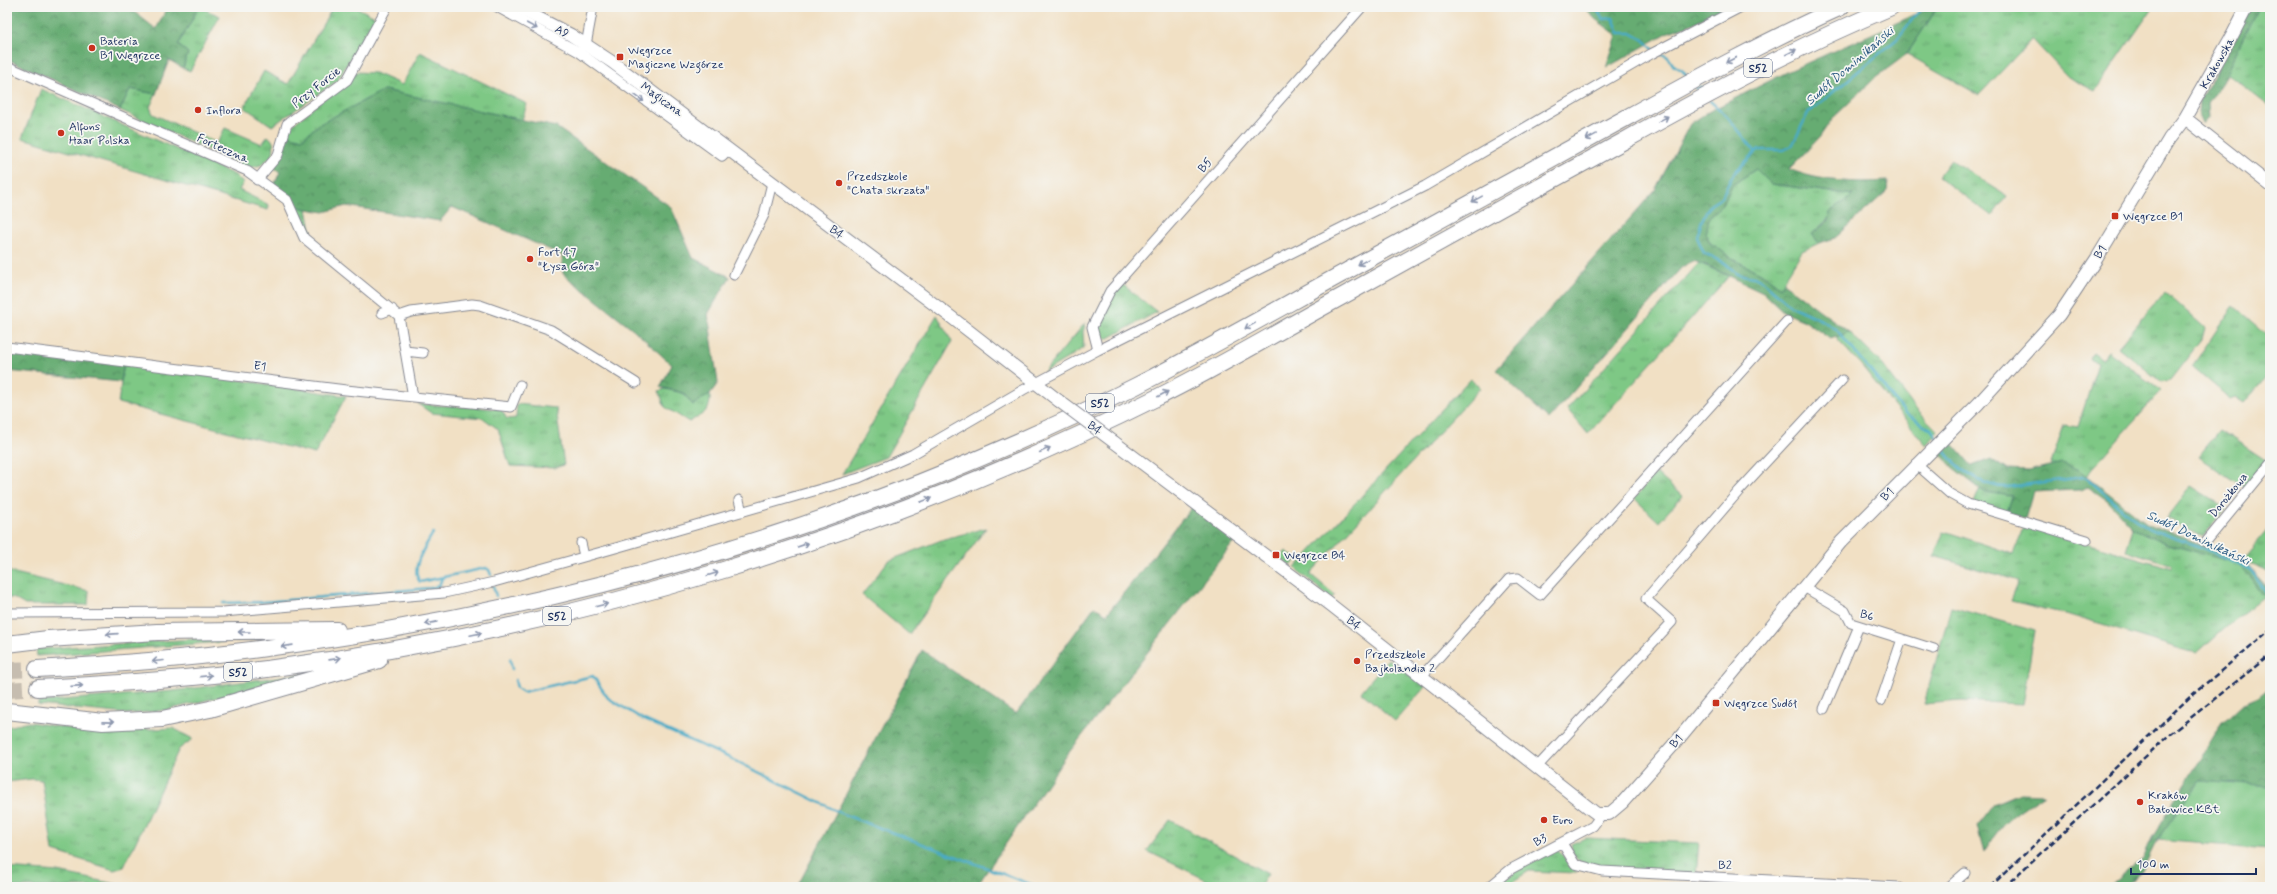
<svg xmlns="http://www.w3.org/2000/svg" width="2277" height="894" viewBox="0 0 2277 894" font-family="Mynerve,sans-serif">
<style>
.grass{fill:url(#grass-tufts);stroke:#4c7c72}
.forest{fill:url(#forest-crowns);stroke:#406e68}
.garden{fill:#7ec885;stroke:#4c7c72}
.lines{fill:none;stroke-linecap:round;stroke-linejoin:round}
.stream{stroke:#48abc7;stroke-width:2.5}
.highway-tunnel{stroke:#c6bdb0;stroke-width:16;stroke-dasharray:16 8;stroke-linecap:butt}
.street-casing{stroke:#868891;stroke-width:11}
.secondary-casing{stroke:#868891;stroke-width:14}
.highway-casing{stroke:#868891;stroke-width:18}
.street{stroke:#fff;stroke-width:9}
.secondary{stroke:#fff;stroke-width:12}
.highway{stroke:#fff;stroke-width:16}
.rail{stroke:#1b2f5e;stroke-width:2.5;stroke-dasharray:6 3;stroke-linecap:butt}
.secondary-bridge-casing{stroke:#868891;stroke-width:14;stroke-linecap:butt}
.secondary-bridge{stroke:#fff;stroke-width:12}
.oneway{stroke:#8d97ae}
.poi-dot{fill:#c8321e;stroke:#f6f6f2;stroke-width:1.5}
.labels{text-anchor:middle;stroke-width:3.5;stroke-linejoin:round;paint-order:stroke}
.shield{fill:#f6f6f2;stroke:#5d6b8a;stroke-width:1}
.shield-label{font-size:11px;font-weight:bold;fill:#1b2f5e}
.street-label{font-size:12px;fill:#1b2f5e;stroke:#f6f6f2}
.poi-label{font-size:12px;fill:#1b2f5e;stroke:#f6f6f2;text-anchor:start}
.water-label{font-size:13px;font-style:italic;fill:#2b5a83;stroke:#f6f6f2}
</style>
<defs>
<pattern id="grass-tufts" width="24" height="20" patternUnits="userSpaceOnUse"><rect width="24" height="20" fill="#7ec885"/><path d="M3 7l-1-3M5 7V3M7 7l1-3M15 17l-1-3M17 17v-4M19 17l1-3" fill="none" stroke="#66a370"/></pattern>
<pattern id="forest-crowns" width="20" height="18" patternUnits="userSpaceOnUse"><rect width="20" height="18" fill="#66ac72"/><path d="M2 6a3 3 0 1 1 6 0M12 15a3 3 0 1 1 6 0" fill="none" stroke="#538c61"/></pattern>
</defs>
<rect width="100%" height="100%" fill="#f6f6f2"/>
<filter id="ink" filterUnits="userSpaceOnUse"><feTurbulence type="fractalNoise" baseFrequency=".025" numOctaves="2"/><feDisplacementMap in="SourceGraphic" scale="8" xChannelSelector="R" yChannelSelector="G"/><feConvolveMatrix kernelMatrix="1 2 1 2 8 2 1 2 1" color-interpolation-filters="sRGB"/></filter>
<filter id="wash" filterUnits="userSpaceOnUse"><feTurbulence type="fractalNoise" baseFrequency=".012" numOctaves="4" result="noise"/><feDisplacementMap in="SourceGraphic" scale="16" xChannelSelector="R" yChannelSelector="G"/><feGaussianBlur stdDeviation="0.9" result="paint"/><feColorMatrix in="noise" values="0 0 0 0 0 0 0 0 0 0 0 0 0 0 0 0 0 1.4 0 .05"/><feComposite in="paint" operator="in"/></filter>
<g filter="url(#wash)">
<rect width="100%" height="100%" fill="#f1e0c4"/>
<!-- grass -->
<path class="grass" d="M199 7 220 16 190 71 183 68 188 53 178 45Z
M333 7H356L375 17 337 81 272 126 244 107 264 71 288 84Z
M1938 7H2150L2152 9 2095 91 2068 77 2032 39 1979 95 1907 54Z
M2258 7H2270V107L2226 73Z
M420 52 527 104 522 120 384 90 318 125 302 139 288 135 289 128 355 72 375 73 402 85Z
M41 89 235 175 243 183 239 190 269 205 268 210 22 138Z
M130 89 156 94 150 107 153 114 217 143 225 128 262 144 268 136C275 141 274 147 273 155L261 165 249 168 120 110Z
M1951 160 2007 196 1992 216 1938 177Z
M1756 169 1771 184 1854 195 1812 234 1819 243 1802 251 1780 287C1764 271 1746 268 1729 256 1722 252 1718 247 1711 244L1705 233 1710 216 1723 205 1732 185Z
M295 206 307 209 313 240 306 233Z
M1699 263 1729 276 1588 434 1567 409Z
M1122 284 1157 312 1107 339 1102 338C1090 321 1112 297 1122 284Z
M2165 292 2205 328 2202 339 2170 380 2161 382 2118 347Z
M2234 306 2270 338V373L2244 403 2235 397 2230 399 2192 366C2207 346 2218 326 2234 306Z
M937 315 952 342 886 457 842 474Z
M1086 322 1083 332 1084 348 1043 373Z
M1849 332 1882 364 1914 407 1938 431 1926 445 1861 365 1835 337Z
M2108 351 2161 391 2086 476 2079 470 2050 467 2064 425 2078 427 2098 363 2089 358 2093 352 2102 359Z
M124 363 346 396 315 454 118 403Z
M1470 379 1480 388 1310 574 1335 595 1331 599 1295 568Z
M665 389 683 393 693 405 710 394C711 412 704 413 689 422L665 407 659 391Z
M418 404 501 409 507 419 516 418 517 404 556 408 564 465 555 468 510 466 498 429 483 418 431 413Z
M2220 430 2267 461 2245 488 2198 457Z
M1656 473 1682 496 1659 522 1634 498Z
M2191 486 2226 508 2203 537 2166 518Z
M1980 488 1984 492 2013 496 2007 512 1974 503Z
M2025 525 2171 568 2172 565 2126 550 2133 528 2165 543 2236 563 2250 577 2262 594 2270 590V604L2263 597 2234 620 2197 654 2066 614 2011 601 2019 581 1934 556 1944 531 2013 554Z
M2270 527V572L2242 560Z
M986 528 909 634 862 595 888 561 944 539Z
M1286 551 1297 559 1291 566 1280 558Z
M7 571 89 591 88 605H25L13 598H7Z
M1951 607 2035 631 2022 704 1961 701 1924 704Z
M228 637 273 638 37 656 36 649Z
M1388 659 1426 686 1395 721 1361 692Z
M323 671 167 710 127 714 38 705V702L173 691Z
M29 722 74 729 135 730 173 728 193 739 179 749 124 867 114 870 53 851 42 780 32 779 7 782V727Z
M1170 820 1268 874 1261 885 1264 887H1221L1147 851Z
M1585 838 1699 843 1696 874C1674 873 1591 872 1578 860 1572 855 1572 851 1571 844Z
M1557 850C1565 856 1570 866 1577 873L1529 871 1504 887 1502 881 1518 870Z
M7 868 58 872 130 887H7Z"/>
<!-- forest -->
<path class="forest" d="M7 7H128L156 29 168 7H199L178 45 188 53 183 68 169 60 156 94 130 89 120 110 7 59Z
M1584 7H1727L1692 24 1669 32 1606 68 1617 35 1595 19Z
M1932 7H1938L1907 54 1875 78 1832 119 1819 138 1789 169C1820 182 1855 183 1888 181L1887 191 1835 238 1819 243 1812 234 1828 221 1829 212 1854 195 1771 184 1756 169 1732 185 1723 205 1710 216 1705 233 1711 244C1718 247 1722 252 1729 256 1746 268 1763 271 1780 287L1783 283 1849 332 1830 339 1805 321 1785 313 1763 292 1706 265 1693 261 1682 267 1549 419 1496 370 1655 190 1690 124 1708 112 1789 71Z
M2250 7H2258L2222 82 2208 103 2209 117 2203 124 2198 113 2199 101Z
M384 90 556 127 671 207 693 258 730 277 708 314 718 383 710 394 693 405 683 393 660 387 672 365 633 329 563 274 562 255 452 207 440 221 346 206 324 212 307 209 295 206 273 187 280 172 273 167 288 135 302 139 318 125Z
M7 351 124 363 121 382 7 371Z
M1949 439 1972 466 1991 459 2007 470 2029 471 2062 463 2079 470 2148 524 2242 560 2270 590 2262 594 2250 577 2236 563 2165 543 2133 528 2107 500 2088 487 2080 490 2033 492 2025 519 2007 512 2013 496 1984 492 1952 467 1936 449Z
M1192 507 1234 542 1067 755 976 887H797L922 650 1016 714 1094 607 1107 614Z
M2270 687V786L2200 780 2157 840 2141 873 2124 887H2108L2143 858 2152 838 2223 722 2242 704 2258 697Z
M2020 793 2044 794C2014 814 2003 820 1984 852L1977 826 1994 804Z"/>
<!-- garden -->
<path class="garden" d="M2200 780 2270 786V849L2157 840Z"/>
<g class="lines">
<!-- stream -->
<path class="stream" d="M1595 7 1603 19 1613 18 1619 33H1631L1645 41 1654 50
M1922 7 1897 39 1808 113 1792 146 1784 150H1758L1734 173 1721 198 1710 205 1702 220 1697 237 1704 253 1725 263 1737 274 1759 278 1791 306 1821 320 1836 329 1906 414 1931 429 1938 440
M1660 53 1668 57 1674 66 1682 70 1688 78
M1695 88H1703L1705 92
M1710 101 1727 116 1755 151
M1941 446C1954 468 1983 488 2008 487L2083 477 2087 478 2124 511 2152 530 2206 549 2250 570 2270 598
M433 533C426 546 409 568 420 582L486 568 489 570 491 575
M493 586 496 596
M223 603 263 602 431 588 439 586 442 578
M510 659 512 669
M515 680 517 688 523 692 593 676 608 698 644 720 730 758 845 815 1038 887"/>
</g>
</g>
<g filter="url(#ink)">
<g class="lines">
<!-- highway-tunnel -->
<path class="highway-tunnel" d="M7 670 37 669
M7 690 38 688"/>
<!-- street casing -->
<g class="street-casing">
<path id="street" d="M497 7 579 52 722 156 728 150
M586 45 593 7
M7 66 247 171 287 200 304 238 399 316 413 397
M257 180 278 155 287 124 347 80 387 7
M734 275 764 215 772 183
M382 313 392 309
M399 316 411 312 472 304 480 305 551 330 636 383
M7 347 346 390 511 407 520 385
M1098 350 1092 327 1110 291 1362 7
M405 351 423 353
M1916 464 1950 494 1968 504 2087 540
M739 500 742 512
M2206 542 2270 464
M581 543 584 556
M1804 587 1845 611 1851 623 1934 649
M7 613 223 612 444 593 494 582 612 549 859 478 913 454 1023 390 1098 350 1425 186 1651 54 1741 7
M1422 676 1509 579 1518 578 1540 595 1787 321
M1881 701 1902 639
M1824 709 1859 626
M1537 767 1672 622 1646 599 1739 491 1842 380
M1562 843 1575 864 1602 871 1899 887
M1489 887 1511 869 1593 826 1602 814
M1949 887 1965 873"/>
</g>
<!-- secondary casing -->
<g class="secondary-casing">
<path id="secondary" d="M517 7 571 35 612 62 951 317 1059 401
M2185 118 2270 185
M1114 442 1331 605 1593 811 1597 814H1609L1622 803 1676 742 1841 542 1978 404 2059 315 2097 258 2169 139 2185 118 2233 34 2247 7"/>
</g>
<!-- highway casing -->
<g class="highway-casing">
<path id="highway" d="M7 644 48 639 157 632 337 630
M37 669C418 649 794 558 1136 386 1214 346 1290 302 1367 260 1453 212 1539 166 1624 119 1696 79 1767 40 1841 7
M38 688C114 684 191 679 267 669 576 628 877 537 1156 398 1219 367 1279 331 1341 297 1434 245 1528 193 1622 142 1710 93 1798 46 1891 7
M7 711 103 722 162 719 210 709 379 660"/>
</g>
<!-- street -->
<use href="#street" class="street"/>
<!-- secondary -->
<use href="#secondary" class="secondary"/>
<!-- highway -->
<use href="#highway" class="highway"/>
<!-- rail -->
<path class="rail" d="M1990 887 2192 695 2270 630
M2004 887 2169 735 2270 655"/>
<!-- secondary-bridge casing -->
<g class="secondary-bridge-casing">
<path id="secondary-bridge" d="M1059 401 1114 442"/>
</g>
<!-- secondary-bridge -->
<use href="#secondary-bridge" class="secondary-bridge"/>
</g>
<!-- one-way arrows -->
<defs><path id="oneway-shaft" d="M-6 0H5M1.5-3L5.5 0L1.5 3" fill="none" stroke-width="1.6" stroke-linecap="round" stroke-linejoin="round"/></defs>
<g class="oneway">
<use href="#oneway-shaft" transform="translate(532 26) rotate(28)"/>
<use href="#oneway-shaft" transform="translate(1791 52) rotate(-26)"/>
<use href="#oneway-shaft" transform="translate(1731 60) rotate(153)"/>
<use href="#oneway-shaft" transform="translate(639 98) rotate(36)"/>
<use href="#oneway-shaft" transform="translate(1663 119) rotate(-29)"/>
<use href="#oneway-shaft" transform="translate(1591 137) rotate(151)"/>
<use href="#oneway-shaft" transform="translate(1477 199) rotate(151)"/>
<use href="#oneway-shaft" transform="translate(1363 262) rotate(151)"/>
<use href="#oneway-shaft" transform="translate(1250 326) rotate(151)"/>
<use href="#oneway-shaft" transform="translate(1163 394) rotate(-27)"/>
<use href="#oneway-shaft" transform="translate(1045 450) rotate(-25)"/>
<use href="#oneway-shaft" transform="translate(926 500) rotate(-22)"/>
<use href="#oneway-shaft" transform="translate(803 545) rotate(-19)"/>
<use href="#oneway-shaft" transform="translate(713 574) rotate(-17)"/>
<use href="#oneway-shaft" transform="translate(602 605) rotate(-14)"/>
<use href="#oneway-shaft" transform="translate(431 623) rotate(169)"/>
<use href="#oneway-shaft" transform="translate(244 632) rotate(-180)"/>
<use href="#oneway-shaft" transform="translate(112 634) rotate(176)"/>
<use href="#oneway-shaft" transform="translate(476 634) rotate(-12)"/>
<use href="#oneway-shaft" transform="translate(287 646) rotate(172)"/>
<use href="#oneway-shaft" transform="translate(335 659) rotate(-8)"/>
<use href="#oneway-shaft" transform="translate(158 661) rotate(175)"/>
<use href="#oneway-shaft" transform="translate(206 676) rotate(-6)"/>
<use href="#oneway-shaft" transform="translate(77 686) rotate(-4)"/>
<use href="#oneway-shaft" transform="translate(108 722) rotate(1)"/>
</g>
</g>
<!-- markers -->
<g class="poi-dot">
<circle cx="92" cy="48" r="4"/>
<rect x="616" y="53" width="8" height="8" rx="2"/>
<circle cx="198" cy="110" r="4"/>
<circle cx="61" cy="133" r="4"/>
<circle cx="839" cy="183" r="4"/>
<rect x="2111" y="212" width="8" height="8" rx="2"/>
<circle cx="530" cy="259" r="4"/>
<rect x="1272" y="551" width="8" height="8" rx="2"/>
<circle cx="1357" cy="661" r="4"/>
<rect x="1712" y="699" width="8" height="8" rx="2"/>
<circle cx="2140" cy="802" r="4"/>
<circle cx="1544" cy="820" r="4"/>
</g>
<g class="labels">
<!-- shield labels -->
<g class="shield">
<rect x="1744" y="59" width="28" height="18" rx="3"/>
<rect x="1086" y="394" width="28" height="18" rx="3"/>
<rect x="543" y="607" width="28" height="18" rx="3"/>
<rect x="224" y="663" width="28" height="18" rx="3"/>
</g>
<g class="shield-label">
<text x="1758" y="72">S52</text>
<text x="1100" y="407">S52</text>
<text x="557" y="620">S52</text>
<text x="238" y="676">S52</text>
</g>
<!-- street labels -->
<g class="street-label">
<text transform="translate(562 31) rotate(29)" y="4">A9</text>
<text transform="translate(2217 63) rotate(-60)" y="4">Krakowska</text>
<text transform="translate(316 87) rotate(-38)" y="4">Przy Forcie</text>
<text transform="translate(662 99) rotate(36)" y="4">Magiczna</text>
<text transform="translate(223 148) rotate(24)" y="4">Forteczna</text>
<text transform="translate(1205 165) rotate(-48)" y="4">B5</text>
<text transform="translate(837 232) rotate(37)" y="4">B4</text>
<text transform="translate(2100 252) rotate(-59)" y="4">B1</text>
<text transform="translate(260 366) rotate(8)" y="4">E1</text>
<text transform="translate(1095 428) rotate(37)" y="4">B4</text>
<text transform="translate(1887 494) rotate(-46)" y="4">B1</text>
<text transform="translate(2228 495) rotate(-51)" y="4">Dorożkowa</text>
<text transform="translate(1867 615) rotate(18)" y="4">B6</text>
<text transform="translate(1354 623) rotate(39)" y="4">B4</text>
<text transform="translate(1676 741) rotate(-49)" y="4">B1</text>
<text transform="translate(1540 840) rotate(-27)" y="4">B3</text>
<text transform="translate(1725 865) rotate(3)" y="4">B2</text>
</g>
<!-- poi labels -->
<g class="poi-label">
<text x="100" y="45">Bateria<tspan x="100" dy="14">B1 Węgrzce</tspan></text>
<text x="628" y="54">Węgrzce<tspan x="628" dy="14">Magiczne Wzgórze</tspan></text>
<text x="206" y="114">Inflora</text>
<text x="69" y="130">Alfons<tspan x="69" dy="14">Haar Polska</tspan></text>
<text x="847" y="180">Przedszkole<tspan x="847" dy="14">"Chata skrzata"</tspan></text>
<text x="2123" y="220">Węgrzce B1</text>
<text x="538" y="256">Fort 47<tspan x="538" dy="14">"Łysa Góra"</tspan></text>
<text x="1284" y="559">Węgrzce B4</text>
<text x="1365" y="658">Przedszkole<tspan x="1365" dy="14">Bajkolandia 2</tspan></text>
<text x="1724" y="707">Węgrzce Sudół</text>
<text x="2148" y="799">Kraków<tspan x="2148" dy="14">Batowice KBt</tspan></text>
<text x="1552" y="824">Euro</text>
</g>
<!-- water labels -->
<g class="water-label">
<text transform="translate(1849 65) rotate(-41)" y="5">Sudół Dominikański</text>
<text transform="translate(2199 537) rotate(25)" y="5">Sudół Dominikański</text>
</g>
</g>
<!-- margin -->
<rect width="2277" height="894" fill="none" stroke="#f6f6f2" stroke-width="24"/>
<!-- scale -->
<path d="M2131 868v6h125v-6" fill="none" stroke="#1b2f5e" stroke-width="2"/>
<text x="2137" y="868" font-size="12" fill="#1b2f5e" stroke="#f6f6f2" stroke-width="3" paint-order="stroke">100 m</text>
</svg>
